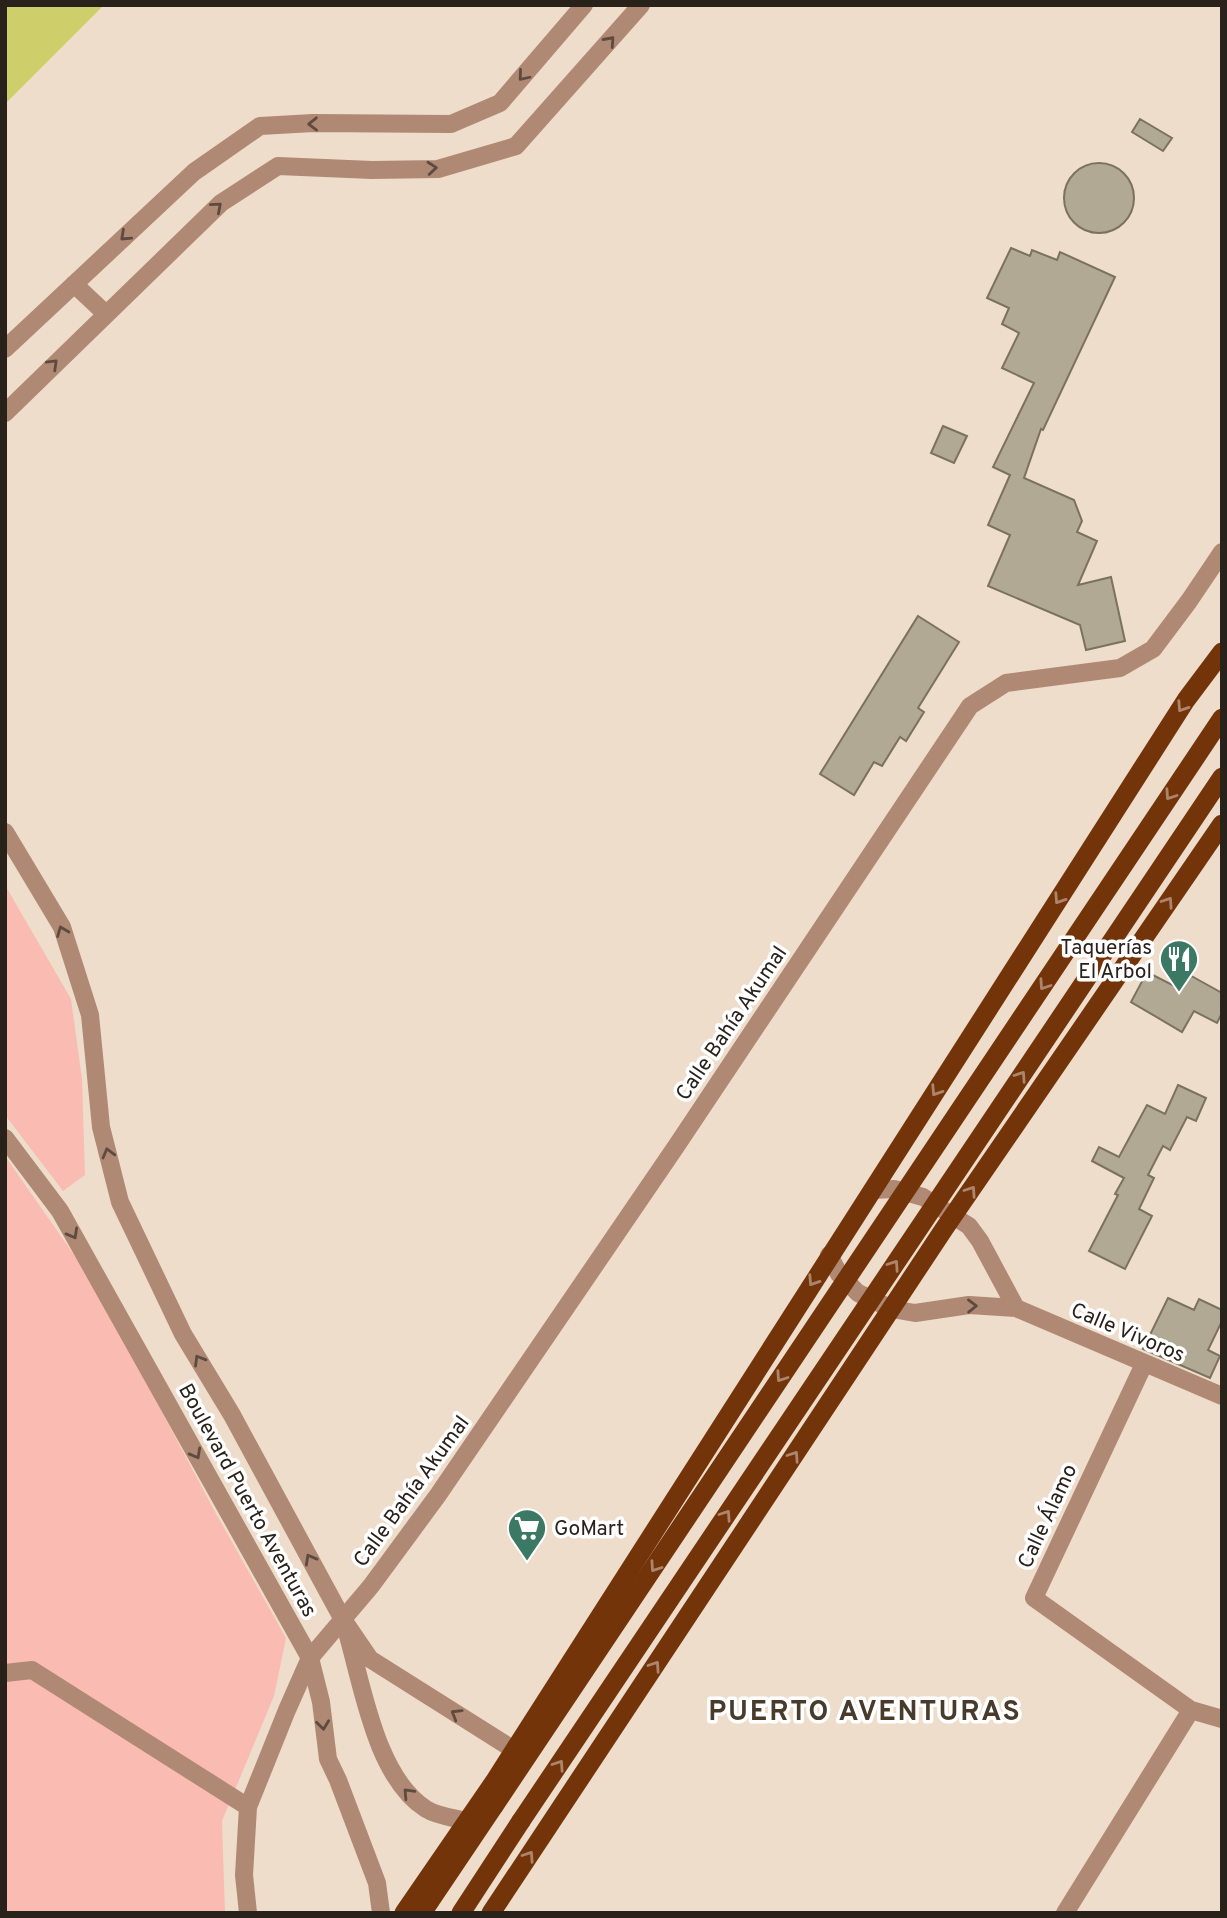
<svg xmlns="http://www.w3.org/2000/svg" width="1227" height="1918" viewBox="0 0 1227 1918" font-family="Overpass,sans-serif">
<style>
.green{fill:#fabcb2}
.water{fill:#cecf6a}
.building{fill:#b1a994;stroke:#7a725f;stroke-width:2}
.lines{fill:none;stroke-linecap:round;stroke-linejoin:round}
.minor{stroke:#b08975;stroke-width:18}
.tertiary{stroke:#b08975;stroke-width:18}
.trunk{stroke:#74340a;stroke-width:19}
.trunk-bridge{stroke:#74340a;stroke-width:19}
.oneway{stroke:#5e4b3f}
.oneway2{stroke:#ac856c}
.labels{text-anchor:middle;stroke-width:7;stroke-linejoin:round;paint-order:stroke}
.poi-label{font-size:21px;fill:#28221b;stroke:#fff;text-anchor:end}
.street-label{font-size:21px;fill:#28221b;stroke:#fff}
.district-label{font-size:28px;font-weight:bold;letter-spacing:2px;fill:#483b2c;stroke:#fff}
</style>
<rect width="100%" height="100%" fill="#eeddcb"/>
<!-- green -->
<path class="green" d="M5 885 71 999 82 1079 85 1175 63 1191 5 1115Z
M5 1156 93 1282 214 1510 286 1638 274 1696 222 1821 225 1913H5Z"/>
<!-- water -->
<path class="water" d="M5 5H104L5 104Z"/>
<!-- building -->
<path class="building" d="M1140 119 1172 138 1163 151 1132 132Z
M1064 198a35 35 0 1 1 70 0a35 35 0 1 1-70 0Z
M1011 248 1030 256 1032 250 1057 260 1060 252 1115 277 1043 430 1041 429 1024 478 1074 500 1082 521 1077 532 1097 541 1078 585 1111 577 1125 641 1086 650 1080 625 988 586 1010 535 988 525 1010 475 993 467 1034 383 1002 368 1019 333 1002 324 1009 308 987 298Z
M943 426 967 436 954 463 931 453Z
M918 616 959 642 918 708 924 712 906 741 900 737 882 766 874 762 854 795 820 774Z
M1147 972 1178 988 1186 973 1222 993V1013L1217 1023 1194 1011 1182 1032 1131 1002Z
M1178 1085 1206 1098 1196 1121 1187 1117 1170 1150 1163 1146 1148 1175 1154 1178 1139 1209 1152 1216 1125 1269 1089 1251 1118 1195 1115 1194 1124 1178 1092 1161 1099 1147 1119 1157 1147 1105 1165 1114Z
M1168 1298 1194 1310 1199 1299 1222 1310V1321L1208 1350 1220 1356 1210 1378 1143 1349Z"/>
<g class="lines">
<!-- minor -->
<path class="minor" d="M74 284 106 314
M5 349 194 172 260 126 313 123 451 124 500 103 584 5
M5 413 221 203 278 166 372 170 438 169 516 146 641 5
M1144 1364 1034 1598 1191 1710 1222 1719
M5 1673 32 1670 248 1807
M248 1913 244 1875 248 1807 287 1710 310 1658 371 1586 438 1495 677 1145 970 706 1006 683 1120 668 1153 649 1189 601 1222 552
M1065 1913 1191 1710"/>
<!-- tertiary -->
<path class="tertiary" d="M5 832 62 927 90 1015 101 1127 120 1202 183 1334 232 1415 342 1618 370 1659 514 1750
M5 1138 60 1211 310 1658 321 1702 328 1759 338 1780 377 1883 381 1913
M873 1190 894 1189 923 1197 969 1226 980 1241 1016 1308
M829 1255 839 1274 858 1293 892 1309 915 1313 969 1305 1016 1308 1222 1396
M348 1636C363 1689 377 1778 426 1809 437 1816 454 1818 467 1821"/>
<!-- trunk -->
<path class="trunk" d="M404 1913 494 1782 1186 700 1222 652
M422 1913 494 1806
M461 1913 521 1821
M491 1913 944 1229 1222 824"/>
<!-- trunk-bridge -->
<path class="trunk-bridge" d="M494 1806 1222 718
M521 1821 1222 777"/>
</g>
<!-- one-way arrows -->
<defs><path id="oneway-chevron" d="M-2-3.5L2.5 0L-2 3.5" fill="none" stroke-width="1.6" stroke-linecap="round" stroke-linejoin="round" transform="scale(1.75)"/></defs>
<g class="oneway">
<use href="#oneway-chevron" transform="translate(610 41) rotate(-48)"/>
<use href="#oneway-chevron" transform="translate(523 76) rotate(130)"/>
<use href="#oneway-chevron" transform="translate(313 124) rotate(179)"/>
<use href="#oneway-chevron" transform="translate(432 168) rotate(-5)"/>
<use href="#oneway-chevron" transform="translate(217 207) rotate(-41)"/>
<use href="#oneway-chevron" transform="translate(125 236) rotate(137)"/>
<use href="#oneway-chevron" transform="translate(53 364) rotate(-44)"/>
<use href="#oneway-chevron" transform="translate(62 931) rotate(-112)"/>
<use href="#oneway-chevron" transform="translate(108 1153) rotate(-105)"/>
<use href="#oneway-chevron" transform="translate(73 1234) rotate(61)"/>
<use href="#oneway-chevron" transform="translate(972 1306) rotate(-1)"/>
<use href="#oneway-chevron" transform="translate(199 1360) rotate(-121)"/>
<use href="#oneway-chevron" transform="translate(196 1454) rotate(61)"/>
<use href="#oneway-chevron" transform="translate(310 1559) rotate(-119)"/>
<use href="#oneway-chevron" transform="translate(456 1714) rotate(-149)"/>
<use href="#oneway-chevron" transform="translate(323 1725) rotate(83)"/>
<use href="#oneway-chevron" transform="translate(408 1793) rotate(-133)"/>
</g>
<g class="oneway2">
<use href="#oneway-chevron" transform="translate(1182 707) rotate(123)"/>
<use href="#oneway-chevron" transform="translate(1170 795) rotate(124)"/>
<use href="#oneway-chevron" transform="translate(1059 899) rotate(123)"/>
<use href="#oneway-chevron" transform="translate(1168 902) rotate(-56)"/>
<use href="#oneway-chevron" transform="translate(1044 985) rotate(124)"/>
<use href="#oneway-chevron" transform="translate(1021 1076) rotate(-56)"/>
<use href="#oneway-chevron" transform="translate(936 1091) rotate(123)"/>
<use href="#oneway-chevron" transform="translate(971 1191) rotate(-56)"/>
<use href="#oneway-chevron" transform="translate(894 1265) rotate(-56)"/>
<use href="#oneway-chevron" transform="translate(813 1281) rotate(123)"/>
<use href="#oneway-chevron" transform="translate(781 1377) rotate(124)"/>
<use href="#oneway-chevron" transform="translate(794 1456) rotate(-56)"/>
<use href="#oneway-chevron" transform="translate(726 1515) rotate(-56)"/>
<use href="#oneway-chevron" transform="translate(655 1567) rotate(124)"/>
<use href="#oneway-chevron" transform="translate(655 1666) rotate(-56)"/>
<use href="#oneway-chevron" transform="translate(559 1765) rotate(-56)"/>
<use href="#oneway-chevron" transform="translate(529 1856) rotate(-56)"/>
</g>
<!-- icons -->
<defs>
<g id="restaurant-pin" transform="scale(2.0125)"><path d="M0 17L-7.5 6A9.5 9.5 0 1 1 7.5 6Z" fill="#3c7964" stroke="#fff"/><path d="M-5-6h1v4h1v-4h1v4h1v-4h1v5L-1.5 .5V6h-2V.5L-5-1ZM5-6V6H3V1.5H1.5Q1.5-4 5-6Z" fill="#fff"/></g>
<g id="supermarket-pin" transform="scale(2.0125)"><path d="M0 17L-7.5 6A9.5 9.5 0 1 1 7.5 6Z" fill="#3c7964" stroke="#fff"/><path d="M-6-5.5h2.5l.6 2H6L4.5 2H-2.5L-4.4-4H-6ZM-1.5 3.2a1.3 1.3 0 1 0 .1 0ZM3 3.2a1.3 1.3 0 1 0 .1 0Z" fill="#fff"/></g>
</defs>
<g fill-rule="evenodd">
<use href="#restaurant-pin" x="1179" y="959"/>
<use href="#supermarket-pin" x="527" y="1528"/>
</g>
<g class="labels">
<!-- poi labels -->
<g class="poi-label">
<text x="1152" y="954">Taquerías<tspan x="1152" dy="24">El Arbol</tspan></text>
<text x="554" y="1535" text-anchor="start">GoMart</text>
</g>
<!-- street labels -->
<g class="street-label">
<text transform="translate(731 1023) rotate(-56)" y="7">Calle Bahía Akumal</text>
<text transform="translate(1128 1332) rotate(23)" y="7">Calle Vivoros</text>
<text transform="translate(411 1491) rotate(-54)" y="7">Calle Bahía Akumal</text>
<text transform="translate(248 1500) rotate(61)" y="7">Boulevard Puerto Aventuras</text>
<text transform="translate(1047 1516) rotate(-65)" y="7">Calle Álamo</text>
</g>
<!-- district labels -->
<g class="district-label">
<text x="865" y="1720">PUERTO AVENTURAS</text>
</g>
</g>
<!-- border -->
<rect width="1227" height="1918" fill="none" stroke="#28221b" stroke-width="14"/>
</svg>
